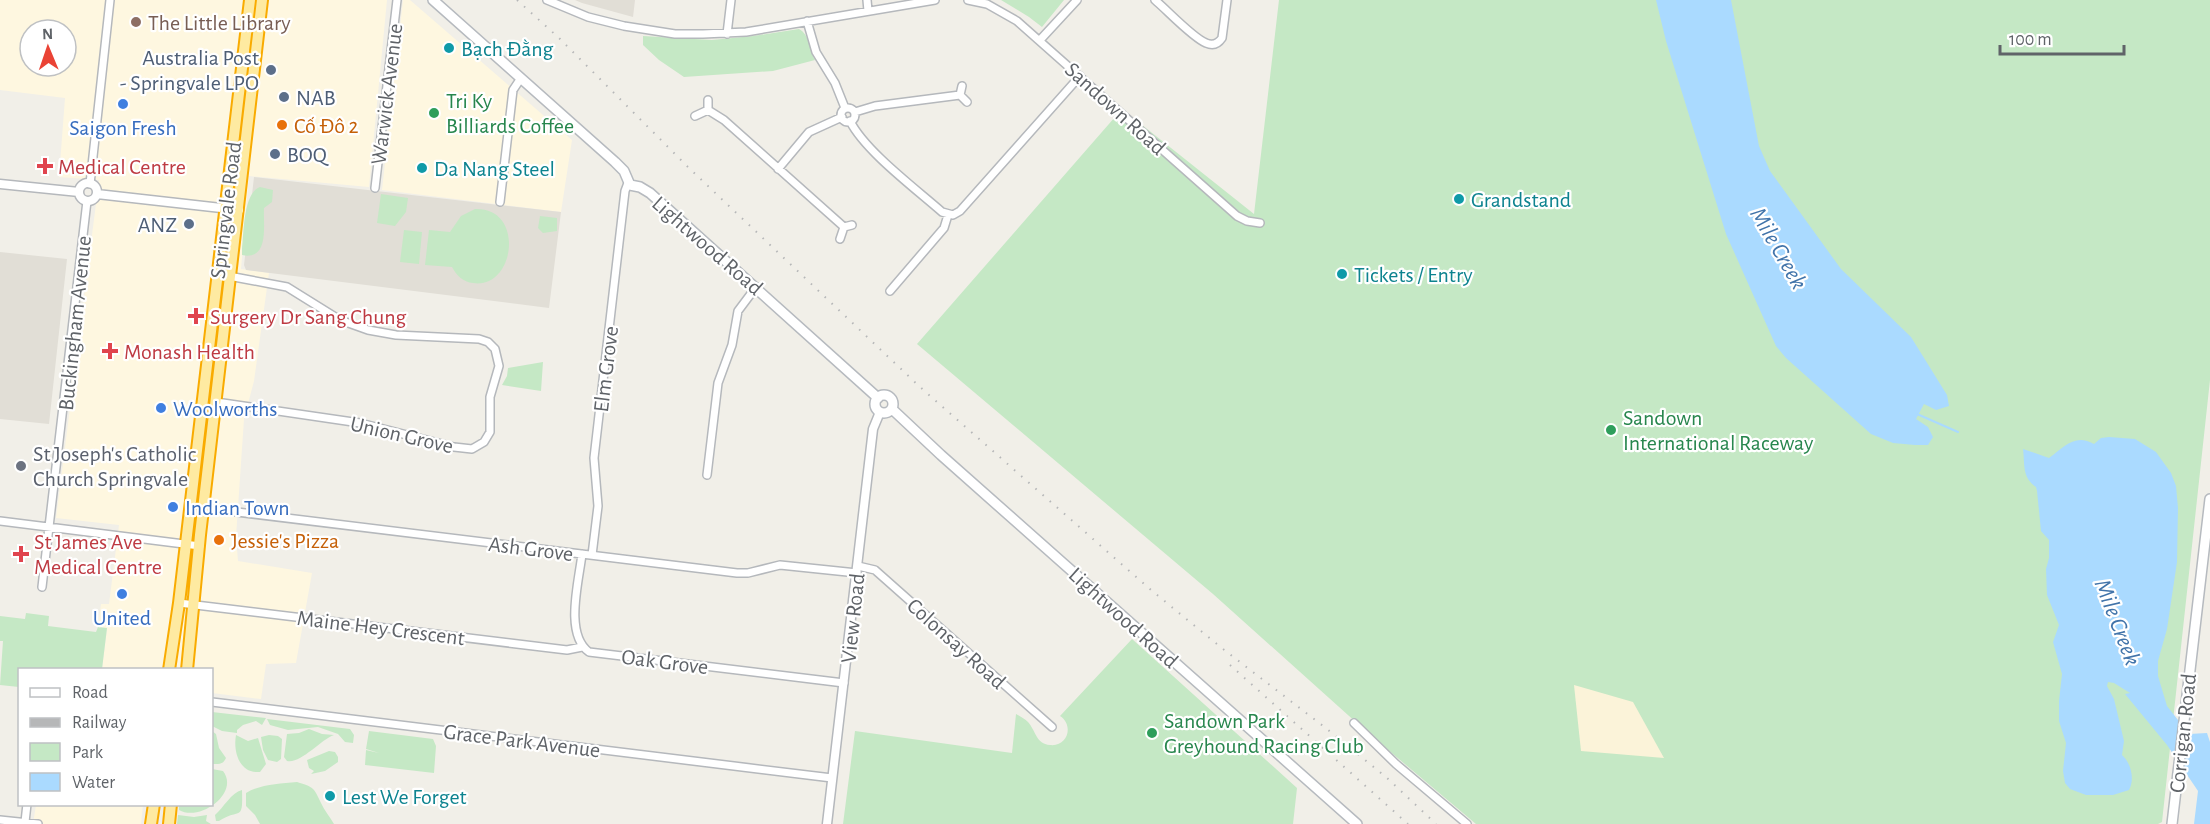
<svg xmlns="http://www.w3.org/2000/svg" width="2210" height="824" viewBox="0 0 2210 824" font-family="'Alegreya Sans',sans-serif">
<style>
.commercial{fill:#fef7e0;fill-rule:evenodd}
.education{fill:#e1ded6}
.green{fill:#c5e8c5}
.sand{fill:#fbf3d9}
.water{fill:#aadaff}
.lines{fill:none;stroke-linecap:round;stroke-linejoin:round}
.stream{stroke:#aadaff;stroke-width:2}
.minor-casing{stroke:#b5b8bc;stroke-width:10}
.tertiary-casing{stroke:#b5b8bc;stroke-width:11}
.secondary-casing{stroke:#b6babf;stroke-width:12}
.trunk-casing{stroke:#f9ab00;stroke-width:14}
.minor{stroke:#fff;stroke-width:7}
.tertiary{stroke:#fff;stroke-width:8}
.secondary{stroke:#fff;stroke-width:9}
.trunk{stroke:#feeaa1;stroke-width:10}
.rail{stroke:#b6b7b8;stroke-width:2;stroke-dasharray:1.5 8;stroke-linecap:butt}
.education-dot{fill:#8d6e63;stroke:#fff;stroke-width:2}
.culture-dot{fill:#0f9aa8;stroke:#fff;stroke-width:2}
.service-dot{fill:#5c6f8a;stroke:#fff;stroke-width:2}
.shop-dot{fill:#3f7fe0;stroke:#fff;stroke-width:2}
.leisure-dot{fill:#2e9e5b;stroke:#fff;stroke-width:2}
.food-dot{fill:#e8710a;stroke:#fff;stroke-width:2}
.health-dot{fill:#e0444e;stroke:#fff;stroke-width:2}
.worship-dot{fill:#6b7280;stroke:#fff;stroke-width:2}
.labels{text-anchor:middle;stroke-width:4.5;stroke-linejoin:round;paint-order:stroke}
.education-label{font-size:22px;fill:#785e54;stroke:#fff;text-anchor:start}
.culture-label{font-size:22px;fill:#0d838f;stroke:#fff;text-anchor:start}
.service-label{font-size:22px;fill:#4e5e75;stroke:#fff;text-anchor:end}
.street-label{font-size:22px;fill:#5f6368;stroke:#fff}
.leisure-label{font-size:22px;fill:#27864d;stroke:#fff;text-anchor:start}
.food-label{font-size:22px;fill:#c56008;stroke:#fff;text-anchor:start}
.shop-label{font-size:22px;fill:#366cbe;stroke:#fff}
.health-label{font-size:22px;fill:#be3a42;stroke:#fff;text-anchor:start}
.worship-label{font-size:22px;fill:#5b616d;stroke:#fff;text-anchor:start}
.water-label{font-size:24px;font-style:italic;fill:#4174aa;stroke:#fff}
</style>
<rect width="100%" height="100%" fill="#f1efe8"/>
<!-- commercial -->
<path class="commercial" d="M0 0H387L369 187 249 176 241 269 269 273 254 381 244 419 236 537 238 561 312 573 296 663 266 664 261 699 212 693V670L102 669 107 629 98 627 101 604H109L119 525 56 518 99 180 59 177 65 98 0 90ZM30 30H66V66H30Z
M403 0H410L572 140 561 212 382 190Z
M36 805H143L141 824H33Z"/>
<!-- education -->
<path class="education" d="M575 0H635L633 17 582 3Z
M254 177 561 212 549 308 246 270 244 265Z
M0 252 67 259 49 424 0 419Z"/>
<!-- green -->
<path class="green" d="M1001 0H1064L1042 27 1029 17Z
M1279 0H2210V380L2162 822 2158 824H1476L1368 733 1213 594 917 344 1122 109 1254 214Z
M799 29C810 35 809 49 815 60L773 71 684 77 659 60 643 45V36L712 40 753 36Z
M260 187 273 190 272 202 264 208C263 224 270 261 242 255V249C244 233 243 193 260 187Z
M381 194 408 198 406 212 395 226 377 223Z
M475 209C526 207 515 290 473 283 463 282 457 276 452 267L425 265 429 230 450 232 461 216Z
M540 216 557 218V231L543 233 538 228Z
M404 230 422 232 419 264 400 262Z
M543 362 541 391 502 385 507 376 508 368Z
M26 613 49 616 48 626 96 632 98 627 107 628 102 669 20 670 19 687 0 685 3 641H0V616L25 619Z
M1132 639 1297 788 1293 824H843L855 731 1012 753 1016 714C1020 716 1025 719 1028 722 1036 731 1036 744 1050 745 1068 747 1074 725 1060 716Z
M212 712 266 718 262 725 256 721 243 725 237 730V733L222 731 212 726Z
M267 719 350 729 354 735 353 743 345 742 338 734 318 727 288 730 270 725Z
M309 729 322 734 334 735C320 740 301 764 287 761L284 757 287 734 299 733Z
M212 731 216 734 219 748 226 758C223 765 218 764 212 764Z
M369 731 433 739 436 746 434 773 365 765 366 750 379 753 366 749Z
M236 735 248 741 258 738 266 764 260 772C239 774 233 751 236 735Z
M269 735 278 736 282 739 281 759 277 762 268 760 263 750 261 737Z
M329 751 335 752 338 757V762L325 771 311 774 314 771 309 768 307 760Z
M212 769 223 771C240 793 200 822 179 810V805L212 804Z
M297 782C314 787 314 788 321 803 324 810 330 817 334 824H260L255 815 246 806V793C261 784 279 784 297 782Z
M242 790C243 823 240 807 219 821H216L215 815C224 807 231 793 242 790Z
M178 815 194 817 207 815 206 821 211 824H177Z"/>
<!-- sand -->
<path class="sand" d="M1574 685 1633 702 1664 758 1581 751Z"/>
<!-- water -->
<path class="water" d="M1656 0H1731L1759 146 1770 171 1841 269 1911 337 1947 395 1949 406 1936 410 1924 404 1916 419 1928 427 1933 437 1928 445H1915L1893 443 1871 434 1786 358 1776 346 1726 234 1666 41Z
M2109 437 2135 439 2156 452 2171 473 2176 486 2178 508 2177 562 2167 629 2158 661V676L2167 706 2189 734 2207 733 2210 742V824H2194L2198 791 2167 745 2125 694 2130 693 2114 683 2108 682 2107 686 2114 699 2124 741 2122 755C2131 763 2135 779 2129 790L2113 795H2086L2070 789 2065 783 2063 771 2066 743 2059 721V701L2062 674 2053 642 2059 625 2047 595 2046 569 2049 558V540L2041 531 2037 491 2036 487C2022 477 2025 466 2023 449L2049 458C2064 447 2075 433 2094 444L2101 438Z"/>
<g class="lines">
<!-- stream -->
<path class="stream" d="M1917 414 1958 432"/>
<!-- minor casing -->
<g class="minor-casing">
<path id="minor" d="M547 0 588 17 624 26 675 34H703L746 32 935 0
M867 0 868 11
M968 0 987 4 1017 21 1237 216 1247 221 1260 223
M1155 0C1167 10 1193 38 1206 43 1213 46 1218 44 1222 38L1227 0
M807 21 816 52 835 83 845 108
M727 34 731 0
M1040 40 1077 0
M962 86 960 95 967 102
M841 115a7 7 0 1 1 14 0a7 7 0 1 1-14 0Z
M708 110 724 120 844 227
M855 112 875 106 960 95
M695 116 708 110V100
M850 121C865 151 916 189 942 212L953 215 960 211 1080 76
M778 169 809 132 842 117
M90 184 110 0
M375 188 397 0
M500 202 513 90 521 78
M840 239 844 227 852 225
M890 291 944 228 948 215
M216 402 360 423 454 447 472 449 484 442 490 432V397L499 366 495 349 488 342 479 339 396 335 368 330 340 320 287 287 218 274
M707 475 718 383 732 345 738 311 756 287
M204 508 737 573H748L780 565 857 573
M0 521 200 546
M582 554C579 581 564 634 589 652L844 683
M592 555 598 506 594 458 625 191 628 183
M858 566 875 570 1052 727
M42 587 87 201
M179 603 567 650 582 647
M212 702 832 778
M1354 723 1396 764 1467 824
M0 820 38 824
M25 822 27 804"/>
</g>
<!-- tertiary casing -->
<g class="tertiary-casing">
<path id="tertiary" d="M79 192a9 9 0 1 1 18 0a9 9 0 1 1-18 0Z
M0 184 79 192
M97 194 239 210
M827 824 873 429 880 412"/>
</g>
<!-- secondary casing -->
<g class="secondary-casing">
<path id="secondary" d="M433 0 615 162 624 171 630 185 640 187 650 193 878 398
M875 404a9 9 0 1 1 18 0a9 9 0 1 1-18 0Z
M892 409 941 455 1357 824
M2172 824 2210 499"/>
</g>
<!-- trunk casing -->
<g class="trunk-casing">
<path id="trunk" d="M169 670 179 603 250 0
M187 670 200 535 262 0
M151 824 154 804
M169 824 171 804"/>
</g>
<!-- minor -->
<use href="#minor" class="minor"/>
<!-- tertiary -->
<use href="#tertiary" class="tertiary"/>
<!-- secondary -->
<use href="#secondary" class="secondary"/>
<!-- trunk -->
<use href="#trunk" class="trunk"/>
<!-- rail -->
<path class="rail" d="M517 0 559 38 690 169 920 387 1151 590 1223 649 1327 729 1386 777 1436 824
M1230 665 1408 824"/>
</g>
<!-- markers -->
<circle class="education-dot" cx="136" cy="22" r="6"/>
<g class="culture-dot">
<circle cx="449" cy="48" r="6"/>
<circle cx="422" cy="168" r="6"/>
<circle cx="1459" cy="199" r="6"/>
<circle cx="1342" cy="274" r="6"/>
<circle cx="330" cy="796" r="6"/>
</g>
<g class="service-dot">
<circle cx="271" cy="70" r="6"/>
<circle cx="284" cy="97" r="6"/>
<circle cx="275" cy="154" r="6"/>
<circle cx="189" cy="224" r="6"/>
</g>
<g class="shop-dot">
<circle cx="123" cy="104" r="6"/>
<circle cx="161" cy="408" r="6"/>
<circle cx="173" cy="507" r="6"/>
<circle cx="122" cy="594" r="6"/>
</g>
<g class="leisure-dot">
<circle cx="434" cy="113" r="6"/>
<circle cx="1611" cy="430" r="6"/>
<circle cx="1152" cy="733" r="6"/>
</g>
<g class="food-dot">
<circle cx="282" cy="125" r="6"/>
<circle cx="219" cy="540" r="6"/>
</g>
<g class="health-dot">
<path d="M42 157h6v6h6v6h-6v6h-6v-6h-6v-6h6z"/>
<path d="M193 307h6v6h6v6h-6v6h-6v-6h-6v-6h6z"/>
<path d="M107 342h6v6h6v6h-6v6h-6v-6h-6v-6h6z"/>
<path d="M18 545h6v6h6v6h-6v6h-6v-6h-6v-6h6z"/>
</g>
<circle class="worship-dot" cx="21" cy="466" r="6"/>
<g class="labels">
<!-- education labels -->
<g class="education-label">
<text x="148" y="30">The Little Library</text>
</g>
<!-- culture labels -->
<g class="culture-label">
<text x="461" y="56">Bạch Đằng</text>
<text x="434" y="176">Da Nang Steel</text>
<text x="1471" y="207">Grandstand</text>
<text x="1354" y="282">Tickets / Entry</text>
<text x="342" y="804">Lest We Forget</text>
</g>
<!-- service labels -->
<g class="service-label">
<text x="259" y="65">Australia Post<tspan x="259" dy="25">- Springvale LPO</tspan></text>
<text x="296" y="105" text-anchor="start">NAB</text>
<text x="287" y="162" text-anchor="start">BOQ</text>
<text x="177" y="232">ANZ</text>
</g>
<!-- street labels -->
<g class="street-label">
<text transform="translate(386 94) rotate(-83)" y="8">Warwick Avenue</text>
<text transform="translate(1116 108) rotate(42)" y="8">Sandown Road</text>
<text transform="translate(225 210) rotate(-83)" y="8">Springvale Road</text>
<text transform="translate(708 245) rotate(41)" y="8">Lightwood Road</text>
<text transform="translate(74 323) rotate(-84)" y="8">Buckingham Avenue</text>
<text transform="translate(605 369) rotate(-83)" y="8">Elm Grove</text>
<text transform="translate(402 434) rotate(13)" y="8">Union Grove</text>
<text transform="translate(531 548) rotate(7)" y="8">Ash Grove</text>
<text transform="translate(1124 617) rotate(42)" y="8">Lightwood Road</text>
<text transform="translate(852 618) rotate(-84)" y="8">View Road</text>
<text transform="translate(381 627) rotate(7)" y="8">Maine Hey Crescent</text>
<text transform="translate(957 643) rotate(42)" y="8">Colonsay Road</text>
<text transform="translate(665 661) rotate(7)" y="8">Oak Grove</text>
<text transform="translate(2182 733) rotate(-84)" y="8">Corrigan Road</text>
<text transform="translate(522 740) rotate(7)" y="8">Grace Park Avenue</text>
</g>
<!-- leisure labels -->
<g class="leisure-label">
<text x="446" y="108">Tri Ky<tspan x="446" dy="25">Billiards Coffee</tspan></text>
<text x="1623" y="425">Sandown<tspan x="1623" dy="25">International Raceway</tspan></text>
<text x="1164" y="728">Sandown Park<tspan x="1164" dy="25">Greyhound Racing Club</tspan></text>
</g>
<!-- food labels -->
<g class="food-label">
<text x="294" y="133">Cố Đô 2</text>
<text x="231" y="548">Jessie's Pizza</text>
</g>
<!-- shop labels -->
<g class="shop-label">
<text x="123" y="135">Saigon Fresh</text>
<text x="173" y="416" text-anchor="start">Woolworths</text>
<text x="185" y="515" text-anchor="start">Indian Town</text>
<text x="122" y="625">United</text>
</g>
<!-- health labels -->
<g class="health-label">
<text x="58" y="174">Medical Centre</text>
<text x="210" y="324">Surgery Dr Sang Chung</text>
<text x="124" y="359">Monash Health</text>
<text x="34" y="549">St James Ave<tspan x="34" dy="25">Medical Centre</tspan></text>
</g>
<!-- worship labels -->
<g class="worship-label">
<text x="33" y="461">St Joseph's Catholic<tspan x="33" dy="25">Church Springvale</tspan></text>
</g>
<!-- water labels -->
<g class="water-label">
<text transform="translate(1779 248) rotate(60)" y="8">Mile Creek</text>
<text transform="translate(2118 622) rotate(69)" y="8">Mile Creek</text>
</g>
</g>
<!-- legend -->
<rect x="18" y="668" width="195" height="138" fill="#ffffff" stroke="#bfc1c3" stroke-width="1.5"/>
<rect x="30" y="688" width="30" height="9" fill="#ffffff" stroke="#bfc1c3" stroke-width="1.5"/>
<text x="72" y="698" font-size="18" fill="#5f6368">Road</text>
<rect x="30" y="718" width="30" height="9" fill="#b6b7b8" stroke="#bfc1c3" stroke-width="1.5"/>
<text x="72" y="728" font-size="18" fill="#5f6368">Railway</text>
<rect x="30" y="743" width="30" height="18" fill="#c5e8c5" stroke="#bfc1c3" stroke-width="1.5"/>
<text x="72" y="758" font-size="18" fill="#5f6368">Park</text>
<rect x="30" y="773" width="30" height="18" fill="#aadaff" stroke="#bfc1c3" stroke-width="1.5"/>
<text x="72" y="788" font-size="18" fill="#5f6368">Water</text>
<!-- north arrow -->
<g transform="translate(48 48) rotate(358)"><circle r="28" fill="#ffffff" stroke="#bfc1c3" stroke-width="1.5"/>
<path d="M0-4.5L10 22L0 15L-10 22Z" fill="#ea4335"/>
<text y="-9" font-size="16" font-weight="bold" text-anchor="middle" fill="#5f6368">N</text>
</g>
<!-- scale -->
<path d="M2000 45v9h124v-9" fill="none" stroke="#5f6368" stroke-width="3"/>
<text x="2009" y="45" font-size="18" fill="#5f6368" stroke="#ffffff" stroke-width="4.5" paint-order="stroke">100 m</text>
</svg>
